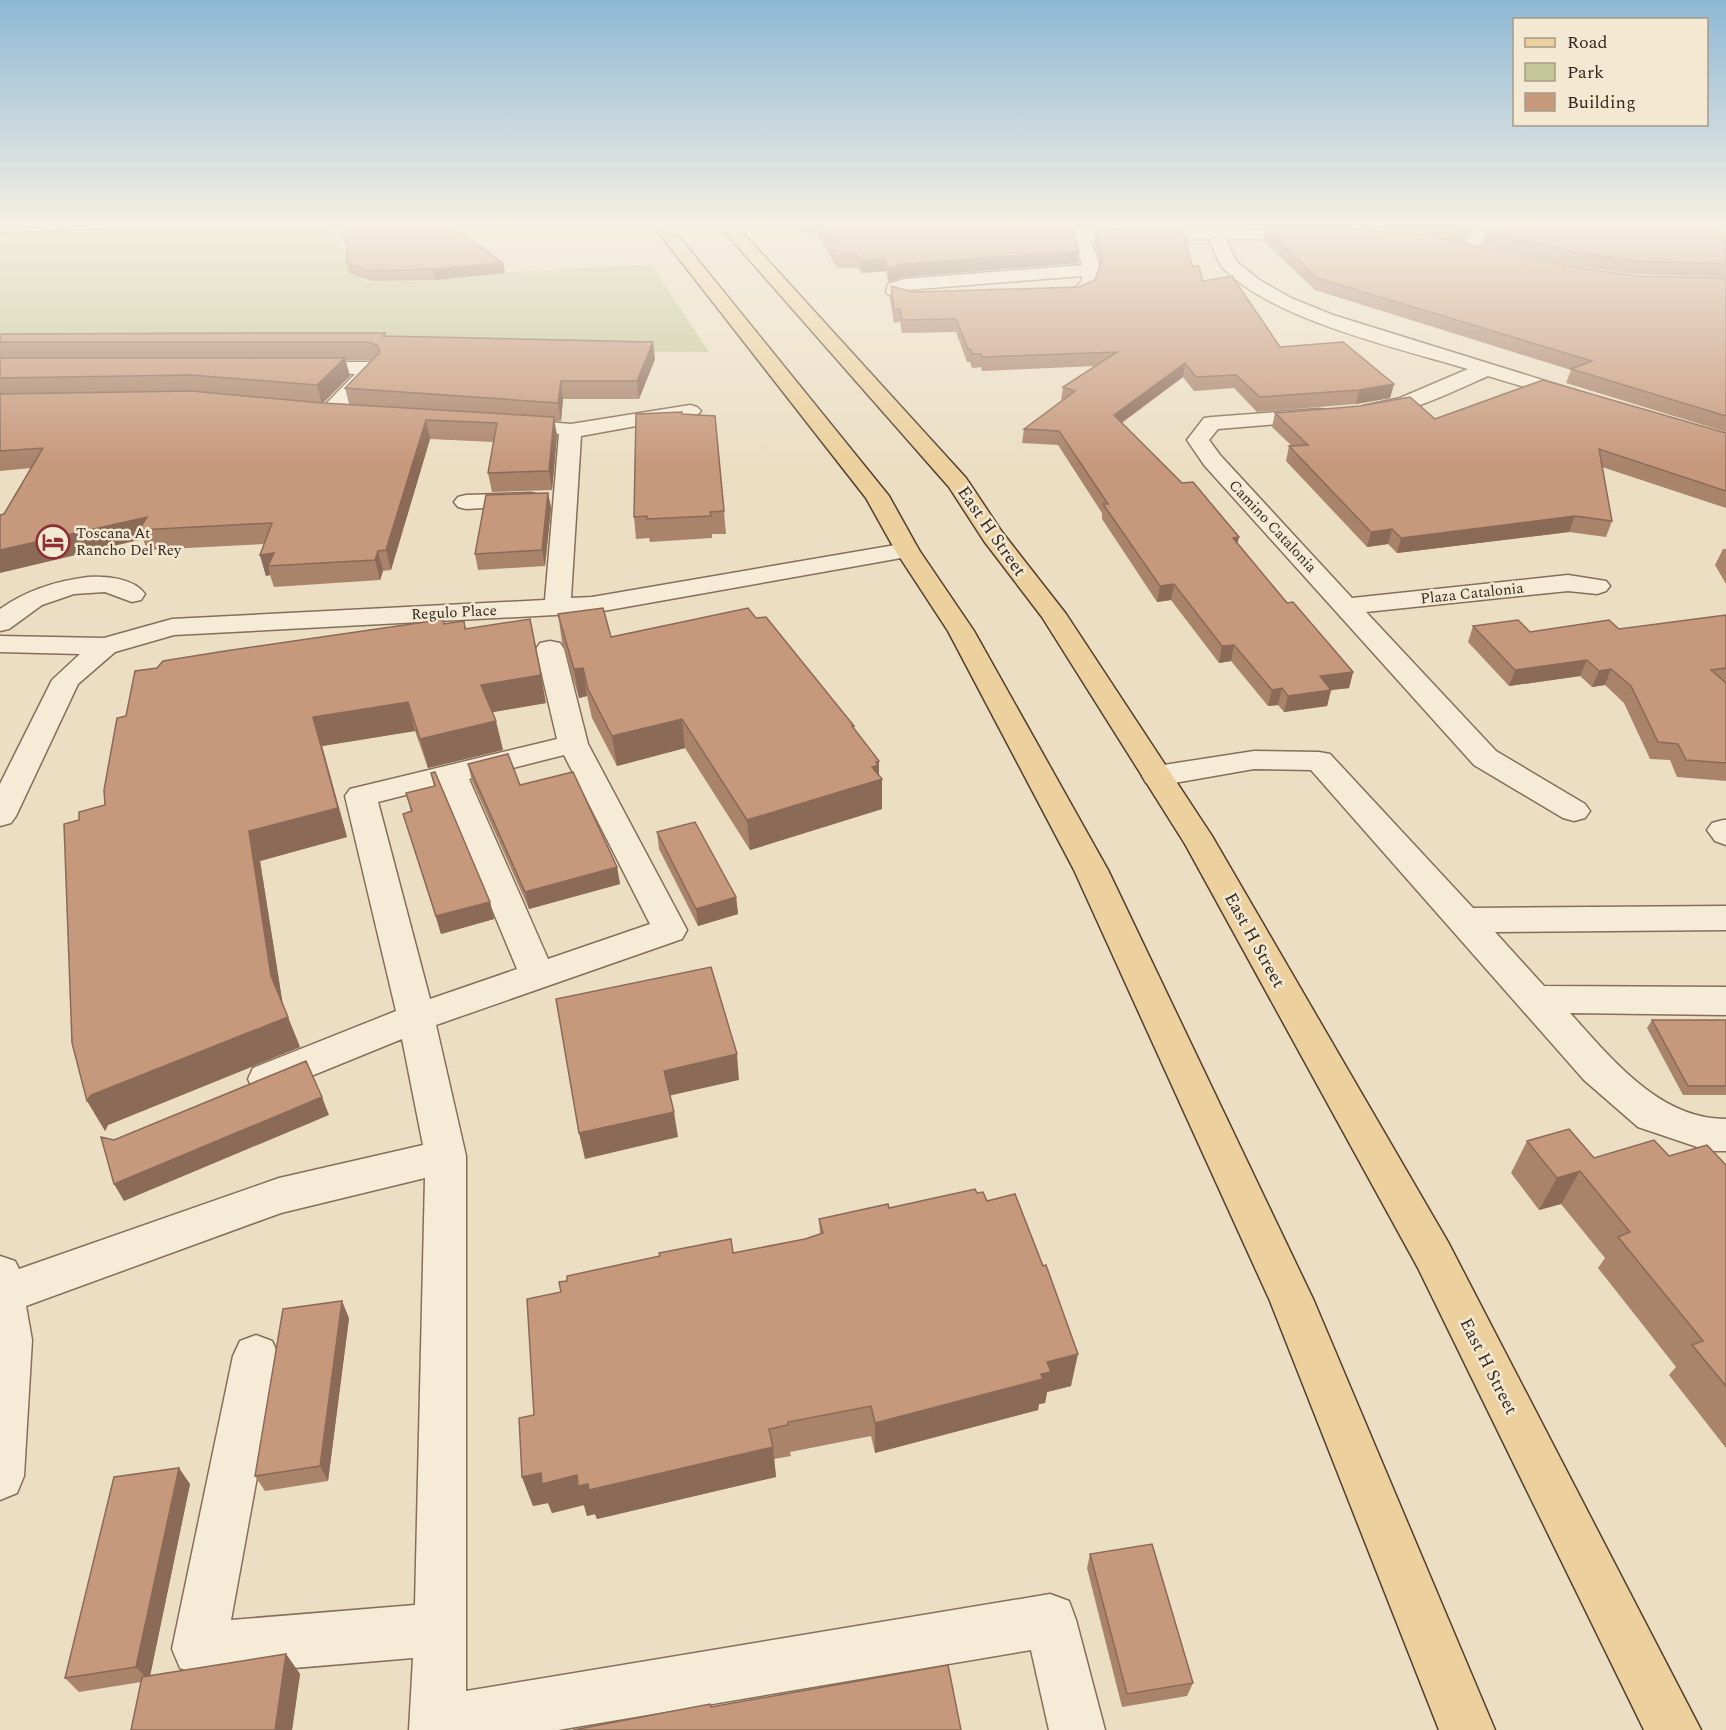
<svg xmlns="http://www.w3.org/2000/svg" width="1726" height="1730" viewBox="0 0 1726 1730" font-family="Spectral,serif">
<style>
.green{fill:#c4c898}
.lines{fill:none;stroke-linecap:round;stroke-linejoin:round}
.minor-casing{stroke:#846f5b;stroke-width:3}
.major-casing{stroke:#523e2f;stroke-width:3}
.minor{fill:#f6ebd6;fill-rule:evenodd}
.major{fill:#ecd09d;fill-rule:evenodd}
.wall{fill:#aa836b;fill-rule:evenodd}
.shaded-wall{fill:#8b6a57}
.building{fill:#c6987c;stroke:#8b6a57;stroke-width:1.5}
.labels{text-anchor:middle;stroke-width:5;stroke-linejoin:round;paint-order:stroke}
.far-street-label{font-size:15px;fill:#35281e;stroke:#f3e8d2}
.far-poi-label{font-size:15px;fill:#35281e;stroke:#f3e8d2;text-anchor:start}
.street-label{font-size:18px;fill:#35281e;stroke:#f3e8d2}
</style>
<rect width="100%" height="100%" fill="#ebdec3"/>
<!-- green -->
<path class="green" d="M0 223H328L365 282 651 264 709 352 0 347Z"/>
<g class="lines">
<!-- minor casing -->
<g class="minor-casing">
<path id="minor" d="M0 223H125L117 228 0 232Z
M1064 223H1080L1085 230 1205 229 1202 223H1218L1221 229 1316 230 1318 234 1316 238 1310 239H1226L1236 261 1258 279 1291 298 1333 315 1581 392 1584 396 1581 400 1574 402 1488 376C1458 389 1394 422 1363 414L1359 410 1363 406 1400 398 1468 369C1398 348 1273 320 1223 268 1217 261 1213 248 1209 239L1090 240C1109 278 1100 302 1055 300 1048 299 1042 300 1038 294L1047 289 1075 288 1081 282 1082 276 906 290 939 294 942 298C932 310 895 303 886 292L888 284 904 279 1082 265 1076 246Z
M1475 223H1491L1492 228 1474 253H1462L1460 249 1476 228Z
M302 362H372L379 364 382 368 336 418H320L317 413 355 374 295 372 292 368 295 364Z
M690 405 697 407 701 411 697 415 581 436 571 598 592 597 907 543 916 545 919 550 916 555 907 557 592 613 174 635 115 652 78 684 16 816 11 823 0 826V784L52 680 80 654 0 652V636L104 638 172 619 545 600 559 434 503 430 500 425 503 420 511 419 571 424Z
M1318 409 1326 410 1329 415 1326 420 1218 429 1209 440 1220 455 1352 598 1568 575 1606 581 1610 586 1606 591 1597 594 1568 591 1366 612 1496 751 1585 804 1590 811 1585 818 1574 821 1563 818 1474 765 1204 465 1187 440 1204 418 1212 417Z
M531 493 539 495 543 500 539 505 466 509 458 507 454 502 458 497 466 495Z
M88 577C106 576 134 578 145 594L141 600 132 602 105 592 74 594 42 605 9 629 0 631V609C27 590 56 581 88 577Z
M550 641 560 643 564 649 588 744 687 930 682 939 436 1025 466 1156V1691L1050 1594 1069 1601 1076 1620 1105 1730H1049L1031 1650 558 1730H409L413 1658 199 1676 180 1668 172 1649 233 1356 240 1341 256 1335 272 1341 279 1356 231 1620 415 1605 425 1178 281 1213 26 1306 32 1340 24 1476 17 1493 0 1500V1256L15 1261 19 1269 279 1178 423 1145 402 1039 267 1094 253 1090 248 1079 253 1068 396 1011 345 796 350 789 557 739 536 649 540 643ZM564 755 650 924 548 959 469 779ZM441 786 517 969 430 999 378 802Z
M1254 751 1319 752 1330 754 1473 908 1726 906V930L1495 932 1544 986 1726 987V1015L1570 1013C1612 1059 1659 1119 1726 1119V1151H1709L1638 1127 1584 1080 1311 770 1254 769 1157 786 1146 783 1142 776 1146 769 1157 766Z
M1723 820H1726V845L1715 841 1707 830 1712 823Z"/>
</g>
<!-- major casing -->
<g class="major-casing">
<path id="major" d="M651 223H668L889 496 919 550 974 631 1108 870 1314 1301 1495 1730H1439L1270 1301 1074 870 948 631 895 550 866 498Z
M717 223H734L966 478 1002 532 1066 614 1212 836 1448 1242 1701 1730H1644L1418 1268 1185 844 1042 617 984 541 949 487Z"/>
</g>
<!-- minor -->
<use href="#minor" class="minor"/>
<!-- major -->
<use href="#major" class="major"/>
</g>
<!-- wall -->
<path class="wall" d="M340 223H447L503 263 505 273 435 280 371 281 349 273 347 263V249Z
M795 223H1071L1079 251 1078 263 904 277 888 282 886 271 862 273 858 268H837L817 233 806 234Z
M1083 223H1178L1177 228H1087Z
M1244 223H1475L1474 227 1462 242 1444 239 1580 268 1637 276 1726 278V432L1566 383 1571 370 1315 290 1263 241 1266 229 1408 234 1373 230 1248 227Z
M1492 223H1726V277L1633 274 1576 266 1482 246 1485 233 1492 224Z
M1095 230 1192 266 1203 281 1280 347 1394 384 1390 398 1356 404 1257 412 1234 388 1194 391 1183 377 1122 423 1238 544 1287 603 1353 672 1349 688 1331 690 1327 706 1284 712 1278 705 1268 706 1231 661 1219 663 1171 600 1157 602 1102 519V513L1058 445 1022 443 1024 429 1061 401 1063 387 1095 366 982 371 981 367 972 368 970 362H967L956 332 902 333 900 322 894 323 890 299 891 286 913 292 1079 287 1095 280 1101 266 1094 242Z
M385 333 386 336 655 359 639 399H563L561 421H554L557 436 552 490 492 492 488 473 494 442 430 439 391 570 383 571 380 580 274 587 270 575 266 576 260 555 264 544 147 550 143 539 4 514 31 468 0 471V334ZM345 360H372L345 388 349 404 323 403 350 376Z
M1275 413 1435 419 1726 433V508L1602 467 1612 521 1606 537 1569 532 1397 553 1388 544 1367 547 1286 461 1289 446H1292L1272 427Z
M682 414 724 511 726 534H712V538L650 542 649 538 636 539 634 517Z
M548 493 551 508 545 566 478 570 475 554Z
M1723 549H1726V584L1715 565Z
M558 614 611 637 756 618 854 729 879 761V776L882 809 750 850 685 748 617 766 592 718 587 696 579 698 562 642Z
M1726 615V781L1677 777 1670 760 1650 759 1624 703 1605 685 1592 687 1580 676 1509 686 1468 642 1473 626 1530 632 1619 629Z
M464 621 466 629 546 703 493 712 503 750 428 768 415 731 322 746 347 837 260 861 283 1006 300 1047 108 1125 105 1131 79 820 105 805 126 716 444 624Z
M468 764 520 785 617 867 620 884 529 909 472 781Z
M431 773 490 902 494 919 441 934 403 814 411 812 406 793 434 786Z
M657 832 736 897 738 914 698 926 659 849Z
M1652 1020H1726V1095H1683L1647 1028Z
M1527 1141 1594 1158 1669 1156 1726 1165V1448L1669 1375 1676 1367 1598 1268 1605 1258 1561 1204 1539 1210 1511 1173Z
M977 1193 987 1201 1071 1386 1047 1392 1045 1403 1039 1404 1038 1410 875 1453 871 1436 790 1452 791 1456 774 1459 776 1477 597 1519 595 1514 587 1516 584 1505 552 1513 548 1503 533 1506 522 1477 534 1415 733 1253 805 1239 820 1234 819 1219 889 1208Z
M349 1318 328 1481 265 1491 255 1476Z
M190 1484 150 1676 286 1654 300 1674 292 1730H131L141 1682 79 1692 65 1678Z
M1090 1554 1193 1683 1187 1696 1122 1707 1087 1568Z"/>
<!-- shaded-wall -->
<path class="shaded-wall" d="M805 223H817V233L806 234Z
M1471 223H1475L1474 227 1462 242 1465 230Z
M1079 251 1078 263 904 277 888 282V269L904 264Z
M886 258V271L862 273V260Z
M503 263 505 273 435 280 433 269Z
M653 342 655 359 639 399 637 381Z
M345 358 350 376 322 404 317 385Z
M1185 363 1183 377 1112 429 1114 415Z
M561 381 563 399 561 421 558 403Z
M1394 384 1390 398 1356 404 1359 390Z
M554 417 557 436 552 490 549 471Z
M426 420 430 439 391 570 386 550Z
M548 493 551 508 545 566 542 550Z
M1575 516 1569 532 1397 553 1401 538Z
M147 517 139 530 143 539 0 573V550Z
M1392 529 1388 544 1367 547 1371 532Z
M1239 537 1236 552 1233 538Z
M378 551 383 571 380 580 375 560Z
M274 553 268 566 270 575 266 576 260 555Z
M1174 584 1171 600 1157 602 1160 586Z
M1234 645 1231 661 1219 663 1222 646Z
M1587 660 1580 676 1509 686 1515 670Z
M583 668 587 696 579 698 574 669Z
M1611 669 1605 685 1592 687 1599 671Z
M1353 672 1349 688 1331 690 1327 706 1284 712 1288 696 1320 676Z
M541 675 546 703 488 713 481 685Z
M1282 688 1278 705 1268 706 1272 690Z
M408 702 415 731 322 746 347 837 260 861 283 1006 271 976 249 831 313 717Z
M682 719 685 748 617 766 612 736Z
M496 721 503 750 428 768 420 739Z
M879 761V780L882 779V809L750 850 747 820 872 767 876 762Z
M617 867 620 884 529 909 525 892Z
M736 897 738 914 698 926 696 909Z
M490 902 494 919 441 934 436 916Z
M288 1017 300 1047 108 1125 105 1131 87 1101 91 1095Z
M737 1054 739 1080 668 1096 664 1071Z
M322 1097 329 1115 124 1201 114 1184Z
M674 1112 678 1137 585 1159 579 1133Z
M1580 1171 1561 1204 1539 1210 1557 1178Z
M342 1301 349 1318 328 1481 320 1466Z
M1078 1354 1071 1386 1047 1392 1045 1403 1039 1404 1038 1410 875 1453V1423L1047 1362Z
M773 1447 776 1477 597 1519 595 1514 587 1516 584 1505 552 1513 548 1503 533 1506 522 1477 541 1473 577 1475Z
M179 1468 190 1484 149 1681 136 1667Z
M286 1654 300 1674 292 1730H275Z"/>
<!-- building -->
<path class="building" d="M340 223H447L503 263 433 269 369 271 347 263V247Z
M818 223H1071L1079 251 904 264 888 269 886 258 862 260 858 255H837Z
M1417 223H1471L1465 230Z
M1493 223H1726V264L1638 261 1580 253 1485 233Z
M1182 229 1192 266H1199L1203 281 1232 276 1280 347 1343 342 1394 384 1359 390 1260 397 1236 375 1196 377 1185 363 1114 415 1182 483 1193 482 1239 537 1233 538 1287 603 1293 602 1353 672 1320 676 1331 690 1288 696 1282 688 1272 690 1234 645 1222 646 1174 584 1160 586 1103 504H1108L1059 431 1024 429 1075 391 1063 387 1117 352 982 357 981 354H973L970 349H968L956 319 902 320 900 309H894L891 286 913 292 1079 287 1095 280 1103 258 1095 230Z
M1266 229H1351L1430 236 1580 268 1637 276 1726 278V416L1571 369 1592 361 1317 278Z
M254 333H385L383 336 653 342 637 381H561L558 403 345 388 380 352 377 345 368 342H0V334Z
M0 358H345L317 385 191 375 0 378Z
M1543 380 1726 433V491L1599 449 1612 521 1575 516 1401 538 1392 529 1371 532 1289 446 1308 445 1275 413 1360 406 1410 397 1435 419Z
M191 391 323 403 554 417 549 471 488 473 497 423 426 420 386 550 378 551 375 560 268 566 274 553 260 555 272 523 139 530 147 517 0 550V515L4 514 43 448 0 451V394Z
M682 412V414L715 416 724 511 710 512 711 516 647 519V516L634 517 636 414Z
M548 493 542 550 475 554 486 495Z
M603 608 611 637 748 608 756 618 766 617 854 726H852L879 761 876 762 878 765 872 767 882 779 747 820 682 719 612 736 588 689 583 668 574 669 558 614Z
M1726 615V668L1711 670 1726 683V763L1686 760 1678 744 1658 742 1631 686 1611 669 1599 671 1587 660 1515 670 1473 626 1518 620 1530 632 1609 620 1619 629Z
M530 619 541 675 481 685 496 721 420 739 408 702 313 717 338 808 249 831 271 976 288 1017 91 1095 87 1101 72 1043 64 824 79 820V812L105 805 104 790 117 718 126 716 135 671 157 668 163 661 225 651 439 620 444 621V624L464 621 465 629Z
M508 754 520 785 573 772 617 867 525 892 468 764Z
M435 772 490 902 436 916 403 814 412 811 406 793 435 786 431 773Z
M695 822 736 897 696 909 657 832Z
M711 967 737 1054 664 1071 674 1112 579 1133 556 999Z
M1652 1020H1726V1086H1688Z
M306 1061 322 1097 114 1184 101 1137 114 1140Z
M1569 1129 1594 1158 1654 1140 1669 1156 1707 1145 1726 1165V1386L1692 1345 1703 1341 1618 1237 1630 1232 1580 1171 1557 1178 1527 1141Z
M975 1189 977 1193 983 1192 987 1201 1015 1194 1043 1266 1046 1265 1078 1354 1047 1362 1051 1372 1041 1374 1043 1379 875 1423 871 1406 788 1422V1425L769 1429 773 1447 589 1490 588 1484 578 1486 577 1475 542 1484 541 1473 522 1477 519 1418 534 1415 527 1299 561 1292 559 1282 567 1281V1276L660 1256 659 1253 731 1239 733 1253 805 1239 823 1233 819 1219 888 1204 889 1208Z
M342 1301 320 1466 255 1476 283 1309Z
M179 1468 136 1667 65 1678 114 1477Z
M1152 1544 1193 1683 1127 1694 1090 1554Z
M286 1654 275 1730H131L142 1677Z
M948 1665 961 1730H573L710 1704 711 1707Z"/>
<!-- sky -->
<linearGradient id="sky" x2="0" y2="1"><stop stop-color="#8db8d4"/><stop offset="0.48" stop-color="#f6f0e4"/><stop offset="1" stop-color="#f6f0e4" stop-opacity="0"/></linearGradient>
<rect width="1726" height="465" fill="url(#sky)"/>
<!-- icons -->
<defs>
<g id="hotel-ring" transform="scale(1.725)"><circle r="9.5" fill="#f3e8d2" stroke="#8f2f33" stroke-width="1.5"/><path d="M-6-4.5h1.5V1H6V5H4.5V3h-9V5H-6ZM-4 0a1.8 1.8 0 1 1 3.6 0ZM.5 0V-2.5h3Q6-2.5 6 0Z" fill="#8f2f33"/></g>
</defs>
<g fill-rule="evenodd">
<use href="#hotel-ring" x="53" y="542"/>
</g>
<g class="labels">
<!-- far-street labels -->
<g class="far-street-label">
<text transform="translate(1273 526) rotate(47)" y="5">Camino Catalonia</text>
<text transform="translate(1472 593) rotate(-6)" y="5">Plaza Catalonia</text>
<text transform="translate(454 612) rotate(-3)" y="5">Regulo Place</text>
</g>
<!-- far-poi labels -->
<g class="far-poi-label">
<text x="76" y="538">Toscana At<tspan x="76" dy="17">Rancho Del Rey</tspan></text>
</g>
<!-- street labels -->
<g class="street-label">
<text transform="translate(992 531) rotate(55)" y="6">East H Street</text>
<text transform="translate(1255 940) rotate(61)" y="6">East H Street</text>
<text transform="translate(1489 1366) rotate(63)" y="6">East H Street</text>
</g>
</g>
<!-- legend -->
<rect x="1513" y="18" width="195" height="108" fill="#f3e8d2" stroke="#a79b8a" stroke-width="1.5"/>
<rect x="1525" y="38" width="30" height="9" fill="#ecd09d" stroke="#a79b8a" stroke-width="1.5"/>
<text x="1567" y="48" font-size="18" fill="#35281e">Road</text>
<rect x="1525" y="63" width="30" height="18" fill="#c4c898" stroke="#a79b8a" stroke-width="1.5"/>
<text x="1567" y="78" font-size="18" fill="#35281e">Park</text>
<rect x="1525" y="93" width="30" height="18" fill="#c6987c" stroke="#a79b8a" stroke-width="1.5"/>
<text x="1567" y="108" font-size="18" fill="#35281e">Building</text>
</svg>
